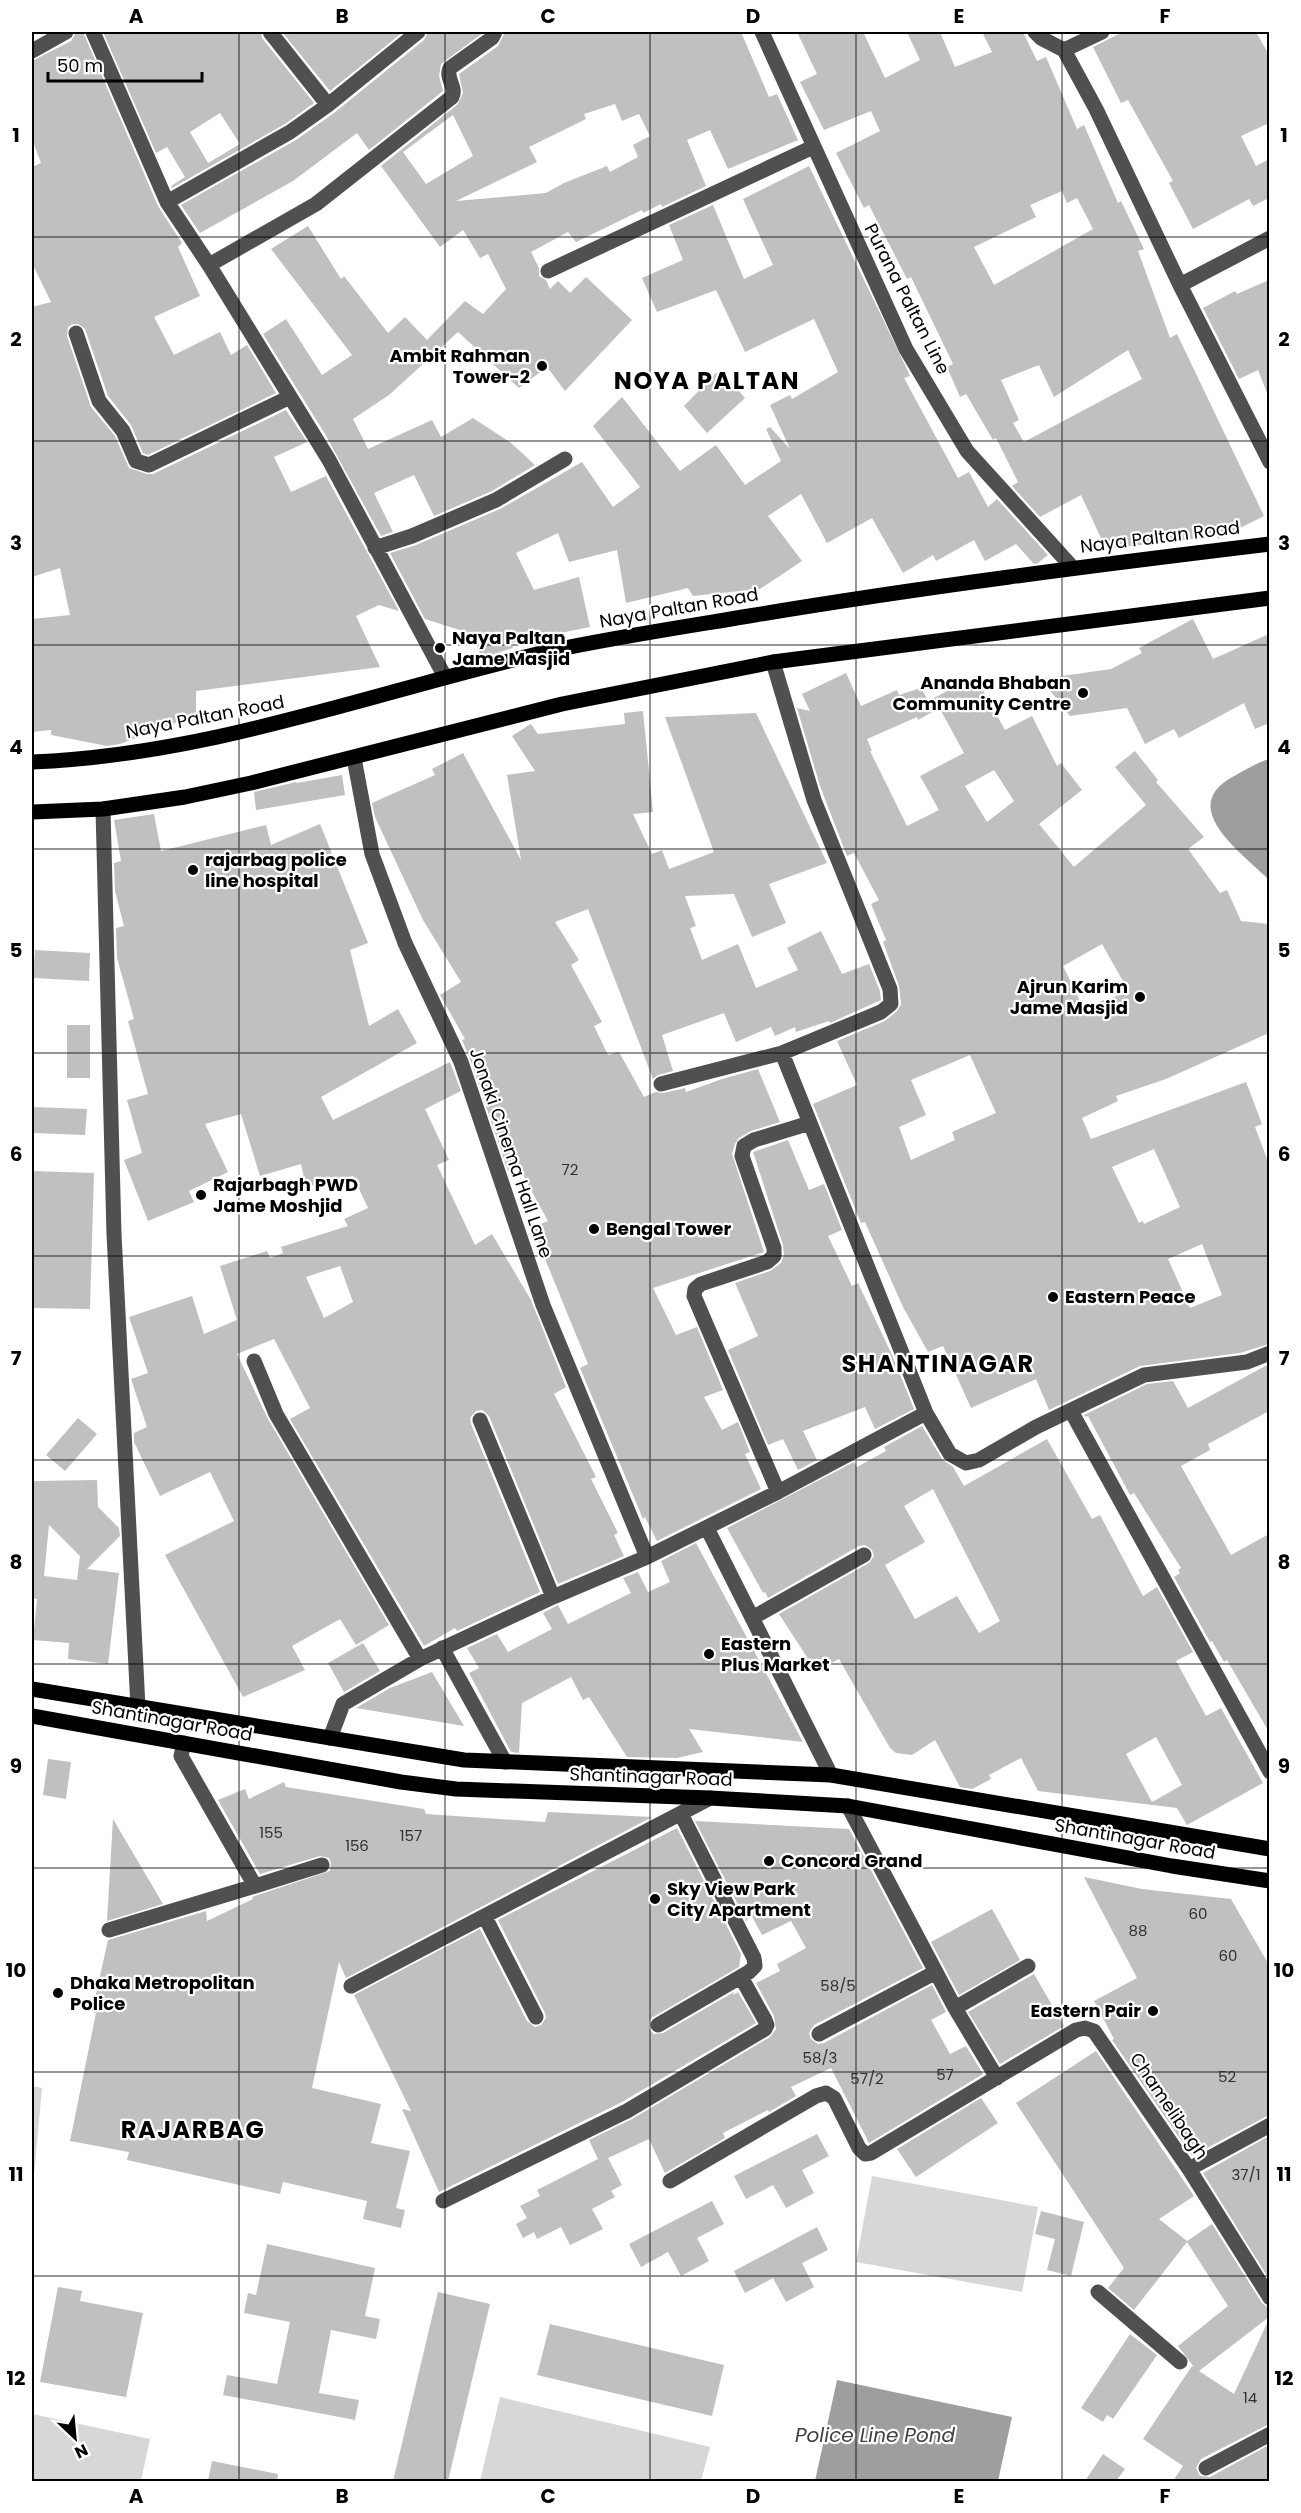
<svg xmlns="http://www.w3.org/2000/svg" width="1301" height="2513" viewBox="0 0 1301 2513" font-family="Poppins,sans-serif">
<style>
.green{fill:#d7d7d7}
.water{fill:#9e9e9e}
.building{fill:#c0c0c0;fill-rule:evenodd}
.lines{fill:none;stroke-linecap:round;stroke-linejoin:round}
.minor{stroke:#505050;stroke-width:15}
.major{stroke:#000;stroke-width:15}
.grid{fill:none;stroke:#000;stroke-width:1.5;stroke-opacity:0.55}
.poi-dot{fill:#000;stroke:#fff;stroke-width:2}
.labels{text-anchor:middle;stroke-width:4.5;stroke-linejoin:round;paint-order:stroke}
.number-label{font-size:15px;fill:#303030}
.street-label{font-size:18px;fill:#000;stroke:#fff}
.poi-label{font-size:18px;font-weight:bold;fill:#000;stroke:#fff;text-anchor:start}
.water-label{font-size:20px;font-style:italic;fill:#3f3f3f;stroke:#fff}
.district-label{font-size:24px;font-weight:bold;letter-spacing:1.5px;fill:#000;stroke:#fff}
.neatline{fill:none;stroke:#000;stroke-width:2}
.grid-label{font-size:20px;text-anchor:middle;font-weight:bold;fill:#000}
</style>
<rect width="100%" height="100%" fill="#fff"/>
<!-- green -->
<path class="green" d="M32 2086 42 2088 32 2197Z
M872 2176 1038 2207 1022 2292 856 2262Z
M500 2397 710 2447 701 2481H480Z
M32 2414 150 2439 141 2481H32Z"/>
<!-- water -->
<path class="water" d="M1269 759H1270L1269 880C1241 852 1174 806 1236 775 1247 769 1258 762 1269 759Z
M837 2380 1012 2417 998 2481H815Z"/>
<!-- building -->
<path class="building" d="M76 32H83L158 206 182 243 178 247 200 296 154 317 174 355 220 332 231 355 247 345 276 393 148 455 143 453 131 425 108 396 85 329 78 324H73L68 327 67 336 91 407 115 436 129 468 147 474H153L286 410 307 442 274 457 291 492 326 476 399 611 379 605 356 616 380 667 196 691V715L120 744 107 746 51 735V730L32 732V619L70 615 60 568 32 577V307L51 302 32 263V167L41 163 32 139V61L71 41Z
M103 32H261L262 38 314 103 285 124 172 188 171 186 185 177 167 147 156 153ZM220 113 240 144 208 163 190 132Z
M282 32H403L330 91Z
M428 32H484L441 64 439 76 443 91 369 150 357 133 293 181 200 233 181 205 296 140 334 113 424 40Z
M505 32H741L769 97 777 94 798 140 728 169 710 130 687 140 706 186 662 207 661 204 643 213 642 210 576 242 568 232 531 252 539 268V276L546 280 550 289 558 281 570 293 586 277 632 320 565 391 547 367 519 388 458 332 389 395 353 419 368 449 432 420 441 437 473 418 511 443 535 465 492 491 434 516 414 475 374 493 393 532 381 536 325 434 263 334 286 319 322 375 352 355 271 249 308 226 341 279 344 276 388 333 405 317 427 340 465 301 483 314 506 289 488 254 480 258 463 230 440 247 381 166 458 104 463 93 459 74 498 46ZM615 104 622 121 639 114 650 136 633 145 638 157 610 172 607 166 564 183 546 193 456 201 537 162 529 147 586 119 584 114ZM453 115 473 156 426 184 403 152Z
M797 32H863L885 78 920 60 907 32H940L955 67 992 52 982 32H1023L1037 61 1046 57 1077 129 1084 125 1118 203 1121 201 1144 249 1138 251 1170 338 1177 334 1264 516 1218 539 1217 536 1106 549 1081 495 1040 517 1012 486 1018 482 996 438 993 440 966 394 960 397 947 367 953 364 911 277 907 279 869 205 864 208 836 153 880 131 871 111 824 130 800 82 817 74ZM1062 191 1067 203 1077 198 1093 229 994 285 974 247 1036 217 1030 205ZM1128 350 1142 379 1024 442 1013 423 1019 420 1001 380 1039 365 1054 397Z
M1123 32H1256L1269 55V123L1241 136 1256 166 1269 159V198L1253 206 1249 199 1193 229 1169 183 1173 181 1128 100 1121 103 1093 47Z
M809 166 907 369 910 376 904 378 958 478 969 472 988 507 997 499 1048 555 1038 563 1034 564 1016 544 985 561 974 540 936 561 933 555 903 573 872 518 827 543 801 494 768 516 802 561 760 589 693 596 688 588 626 603 617 550 569 562 558 533 516 553 534 590 579 577 590 627 511 643 513 648 482 658 472 634 425 619 390 553 416 545 500 509 582 462 613 507 640 487 593 426 622 397 680 471 716 445 745 485 781 461 766 429 770 427 790 449 770 405 790 395 792 399 838 372 814 319 745 352 716 290 657 312 642 278 683 260 669 225 713 205 744 279 773 265 743 199Z
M1269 280V398L1258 370 1239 379 1203 308 1235 291 1237 294Z
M716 373H723L745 398 707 433 684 406Z
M1193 619 1213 659 1269 634V723L1255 729 1244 703 1179 738 1174 729 1145 744 1127 708 1070 716 1041 679 1111 669 1142 653 1139 648Z
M846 673 861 706 897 690 899 695 921 688 934 711 918 720 917 717 867 739 872 751H870L907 826 939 810 920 776 964 753 934 698 975 676 1005 730 1032 716 1057 766 1061 763 1082 790 1039 824 1074 867 1146 805 1115 767 1135 751 1158 780 1156 782 1204 837 1188 849 1220 893 1227 890 1241 921 1269 924V1033L1166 1079 1116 1096 1118 1101 1082 1118 1091 1139 1246 1082 1262 1124 1255 1127 1269 1164V1344L1240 1353 1140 1366 1049 1410 1036 1379 971 1408 943 1346 928 1352 903 1307 865 1222 861 1223 813 1104 857 1085 837 1041 885 1021 897 1011 901 1004 899 986 883 942 886 940 871 904 879 900 854 853 847 856 820 786 797 708 810 711 802 694ZM994 770 1014 801 987 822 965 786ZM1102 944 1129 992 1083 1007 1063 966ZM970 1055 996 1113 952 1132 955 1140 911 1160 899 1127 926 1115 911 1080ZM1154 1149 1180 1207 1144 1224 1143 1221 1139 1223 1112 1167ZM1202 1244 1222 1295 1190 1308 1168 1259Z
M643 711 653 812 633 814 652 854 662 850 669 869 714 852 665 717 756 713 827 863 769 884 786 923 752 937 734 894 685 896 696 926 690 928 702 960 738 944 756 988 798 970 787 948 821 931 842 974 869 964 880 991 881 1000 830 1023 829 1021 796 1032 795 1027 775 1036 771 1027 736 1042 724 1013 662 1035 673 1071 658 1075 653 1079 588 909 555 922 579 960 571 965 602 1022 594 1026 608 1055 619 1052 644 1097 656 1092 663 1093 685 1088 686 1092 722 1079 758 1069 780 1122 751 1131 739 1138 735 1144 732 1154 764 1252 653 1288 676 1335 697 1327 723 1390 704 1397 722 1430 738 1422 750 1452 745 1454 761 1489 657 1541 645 1517 643 1519 580 1368 588 1364 532 1227 548 1221 518 1166 508 1171 470 1059 462 1040 465 1039 440 995 461 982 423 920 375 817 372 803 435 775 432 769 463 753 521 860 507 775 535 771 512 736 531 724 538 734 625 724 624 713Z
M342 775 345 795 256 810 254 792 296 782 297 783Z
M154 814 161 851 266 825 271 845 320 824 368 943 350 950 369 1026 398 1009 417 1043 321 1097 333 1120 450 1062 461 1091 425 1109 449 1160 437 1165 475 1245 492 1234 531 1300 566 1387 554 1394 596 1477 591 1479 618 1533 614 1535 624 1556 558 1584 489 1416 482 1410 476 1411 470 1418 471 1424 540 1592 457 1631 455 1628 424 1646 290 1419 310 1408 274 1339 237 1354 268 1419 389 1625 356 1645 340 1619 292 1646 305 1670 243 1697 165 1555 234 1521 210 1472 160 1496 134 1442V1433L147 1427 131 1379 148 1373 129 1317 192 1296 204 1334 237 1320 220 1266 267 1251 270 1258 283 1253 281 1247 348 1226 344 1219 368 1208 353 1176 306 1187 301 1164 260 1176 241 1114 205 1124 228 1172 189 1191 194 1202 148 1221 124 1160 142 1153 127 1100 148 1094 128 1021 134 1019 117 958 116 928 124 926 115 891 114 863 121 861 114 820ZM340 1266 353 1302 324 1318 306 1277Z
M35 950 90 953 89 981 33 978Z
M67 1025H90V1078H67Z
M32 1107 87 1109 85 1135 32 1133Z
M788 1140 809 1190 824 1184 842 1230 828 1236 852 1286 858 1283 893 1357 914 1409 875 1429 865 1407 803 1431 817 1460 798 1470 783 1439 768 1445 728 1350 758 1336 735 1283 770 1271 781 1263 784 1256 783 1245 753 1152Z
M32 1171 94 1173 90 1309 32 1308Z
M1269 1364V1411L1208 1444 1210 1450 1181 1466 1231 1555 1269 1534V1732L1227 1660 1224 1662 1212 1641 1210 1642 1174 1577 1180 1573 1178 1570 1181 1568 1134 1493 1130 1495 1088 1416 1086 1417 1084 1415 1147 1384 1173 1381 1188 1408Z
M78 1418 97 1434 65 1471 46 1455Z
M922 1426 942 1459 953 1467 964 1486 1047 1439 1092 1519 1100 1515 1143 1596 1157 1587 1193 1652 1176 1661 1206 1716 1221 1708 1263 1783 1187 1825 1177 1808 1038 1791 1021 1758 989 1775 991 1779 972 1789 960 1787 935 1740 912 1755 896 1753 890 1748 839 1659 816 1671 779 1614 869 1563 874 1556 872 1550 865 1545 859 1546 768 1598 765 1592 763 1593 727 1528 854 1462 857 1467 886 1451 884 1447ZM933 1489 1000 1621 979 1633 957 1596 915 1619 885 1565 925 1542 904 1506ZM1156 1737 1182 1785 1152 1802 1126 1754Z
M97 1480 98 1507 119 1528 120 1536 87 1569 119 1573 108 1664 68 1659 69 1643 33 1640 37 1599 32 1598V1502L34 1481ZM49 1525 80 1556 77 1580 44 1576Z
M696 1543 803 1742 689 1729 703 1752 677 1758 627 1757 589 1697 583 1700 571 1677 522 1703 519 1753 511 1752 469 1673 479 1668 467 1648 497 1634 508 1652 552 1629 543 1613 558 1605 568 1624 631 1593 623 1578 638 1572 648 1592 670 1582 661 1561Z
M363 1643 380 1671 344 1692 328 1663Z
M432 1672 464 1726 356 1708 390 1688Z
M48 1759 71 1762 66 1799 43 1795Z
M284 1782 286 1787 424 1809 426 1814 545 1822 548 1812 652 1817 346 1978 339 1962 312 2088 381 2104 371 2143 410 2151 396 2208 405 2210 401 2228 363 2219 367 2201 283 2182 280 2194 127 2160 129 2152 70 2141 96 2013 92 2012 108 1940 206 1911 207 1921 253 1899 252 1897 330 1871 331 1863 329 1858 320 1856 260 1874 218 1800 245 1789 249 1799Z
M113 1819 163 1904 107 1921Z
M695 1821 849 1829 923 1968 814 2025 809 2033 811 2039 818 2044 824 2043 932 1985 946 2012 931 2020 950 2054 966 2046 983 2074 869 2143 831 2068 791 2087 796 2096 769 2112 768 2110 723 2133 725 2138 665 2173 649 2139 608 2158 622 2185 611 2191 615 2197 592 2209 603 2229 570 2245 561 2227 537 2239 534 2232 523 2238 516 2224 527 2218 520 2206 540 2196 537 2190 598 2159 589 2140 632 2119 770 2037 776 2029 774 2016 756 1983 780 1971 777 1964 806 1948 791 1921 762 1935 749 1911 747 1922Z
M677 1828 741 1954 739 1967 653 2017 649 2021V2029L654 2034 663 2033 734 1992 733 1995 738 1992 756 2023 622 2102 439 2192 402 2109 411 2111 354 1995 480 1929 527 2021 535 2027 541 2025 546 2018 545 2013 498 1920Z
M1084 1877 1142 1889 1231 1899 1269 1965V2115L1192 2156 1112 2040 1114 2039 1094 2001 1137 1978Z
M992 1909 1020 1960 959 1995 931 1942Z
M1034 1974 1064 2026 1000 2064 968 2012Z
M1096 2051 1194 2196 1159 2219 1187 2241 1212 2224 1262 2303 1269 2308V2317L1199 2371 1234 2394 1269 2319V2424L1201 2459 1196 2468 1200 2476 1210 2477 1269 2445V2481H1173L1183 2466 1143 2439 1192 2366 1194 2367 1178 2346 1228 2306 1187 2242 1134 2310 1108 2288 1124 2268 1016 2103Z
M981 2098 998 2123 916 2177 897 2149Z
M817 2134 829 2156 802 2170 814 2193 786 2208 773 2185 746 2199 734 2176Z
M1269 2136V2279L1203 2173Z
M712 2201 724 2224 697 2238 709 2261 681 2276 668 2252 641 2267 629 2244Z
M1041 2211 1084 2222 1071 2276 1047 2270 1055 2239 1035 2234Z
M817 2227 828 2250 802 2263 814 2287 786 2302 773 2278 745 2293 734 2271Z
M267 2244 375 2268 365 2316 380 2319 376 2339 331 2330 319 2393 359 2400 355 2420 223 2395 227 2375 277 2384 290 2322 244 2313 248 2293 256 2295Z
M58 2287 82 2291 80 2301 143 2313 126 2397 40 2382Z
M438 2292 490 2304 448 2481H393Z
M550 2324 724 2365 712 2416 537 2375Z
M1130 2334 1157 2355 1113 2419 1107 2415 1103 2422 1081 2408Z
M1103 2454 1125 2469 1116 2481H1085Z
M212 2461 278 2474 277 2481H208Z"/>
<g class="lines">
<!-- minor -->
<path class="minor" d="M93 32 167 202 209 265 329 460 445 677
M270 32 328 105
M762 32 906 349 967 451 1073 568
M1035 32 1041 38 1064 50 1096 109 1180 285 1270 462
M1064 50 1102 32
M32 51 66 32
M167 202 290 132 328 105 418 32
M209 265 316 204 452 97C457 87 445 78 450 68L492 38 495 32
M548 271 813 147
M1180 285 1270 238
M76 333 99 401 123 431 136 461 149 465 290 397
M375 548 412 536 496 500 565 459
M354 758 372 854 405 943 461 1062 543 1305 647 1557
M103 809 114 1234 138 1707
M782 1053 926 1413 950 1454 966 1463 979 1460 1036 1427 1144 1375 1247 1362 1270 1353
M661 1084 782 1053 881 1012 891 1004 890 989 814 800 773 662
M254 1361 276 1414 420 1659
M1071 1411 1270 1772
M480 1420 553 1597
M778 1492 694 1296 695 1289 701 1284 767 1262 774 1256V1248L742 1156 744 1146 754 1140 810 1123
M707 1528 831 1775
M752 1618 864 1555
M442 1648 505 1762
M330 1738 343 1704 420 1659 553 1597 647 1557 778 1492 926 1413
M848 1806 955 2008 997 2078
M255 1886 322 1865
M485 1917 536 2017
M109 1930 255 1886 181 1756 184 1743
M351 1986 710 1798
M955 2008 1028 1966
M658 2025 749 1972 755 1966 754 1958 681 1814
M819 2034 936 1972
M1189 2169 1270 2125
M670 2181 816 2096 826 2093 834 2098 859 2148 865 2154 871 2153 1076 2030 1085 2028 1094 2031 1189 2169 1270 2298
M443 2201 627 2111 765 2029 767 2025 765 2020 741 1977
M1098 2292 1180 2362
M1206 2468 1270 2434"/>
<!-- major -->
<path class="major" d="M32 762C212 755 376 691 550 651 616 637 683 627 749 616 922 587 1096 565 1270 544
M32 812 103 809 185 797 251 783 562 704 773 662 1270 598
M32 1689 464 1760 831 1775 1270 1849
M32 1716 401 1782 456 1789 710 1798 848 1806 1172 1866 1270 1881"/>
</g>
<!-- grid -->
<path class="grid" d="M239 32V2482M445 32V2482M650 32V2482M856 32V2482M1062 32V2482M32 237H1270M32 441H1270M32 645H1270M32 849H1270M32 1053H1270M32 1256H1270M32 1460H1270M32 1664H1270M32 1868H1270M32 2072H1270M32 2276H1270"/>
<!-- markers -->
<g class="poi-dot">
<circle cx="542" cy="366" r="6"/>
<circle cx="440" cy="648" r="6"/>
<circle cx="1083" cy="693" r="6"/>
<circle cx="193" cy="870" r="6"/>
<circle cx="1140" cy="997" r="6"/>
<circle cx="201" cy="1195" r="6"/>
<circle cx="594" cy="1229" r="6"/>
<circle cx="1053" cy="1297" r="6"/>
<circle cx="709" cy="1654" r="6"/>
<circle cx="769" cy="1861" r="6"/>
<circle cx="655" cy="1899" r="6"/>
<circle cx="58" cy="1993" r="6"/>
<circle cx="1153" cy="2011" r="6"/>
</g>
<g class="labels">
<!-- number labels -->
<g class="number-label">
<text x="570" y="1175">72</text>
<text x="271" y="1838">155</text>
<text x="411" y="1841">157</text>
<text x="357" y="1851">156</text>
<text x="1198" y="1919">60</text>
<text x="1138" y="1936">88</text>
<text x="1228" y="1961">60</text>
<text x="838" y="1991">58/5</text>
<text x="820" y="2063">58/3</text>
<text x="945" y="2080">57</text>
<text x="1227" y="2082">52</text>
<text x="867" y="2084">57/2</text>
<text x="1246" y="2180">37/1</text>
<text x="1250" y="2403">14</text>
</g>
<!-- street labels -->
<g class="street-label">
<text transform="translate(907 299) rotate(63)" y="6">Purana Paltan Line</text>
<text transform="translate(1160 537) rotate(-7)" y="6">Naya Paltan Road</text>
<text transform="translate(679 608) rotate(-10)" y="6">Naya Paltan Road</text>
<text transform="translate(205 717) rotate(-11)" y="6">Naya Paltan Road</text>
<text transform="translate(511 1153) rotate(71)" y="6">Jonaki Cinema Hall Lane</text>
<text transform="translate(172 1721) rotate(10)" y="6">Shantinagar Road</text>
<text transform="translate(651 1777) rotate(2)" y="6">Shantinagar Road</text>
<text transform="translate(1135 1839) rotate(10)" y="6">Shantinagar Road</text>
<text transform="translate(1169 2106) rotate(56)" y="6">Chamelibagh</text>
</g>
<!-- poi labels -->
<g class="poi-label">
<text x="530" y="362" text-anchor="end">Ambit Rahman<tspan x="530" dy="21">Tower-2</tspan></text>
<text x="452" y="644">Naya Paltan<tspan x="452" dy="21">Jame Masjid</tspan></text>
<text x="1071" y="689" text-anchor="end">Ananda Bhaban<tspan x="1071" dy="21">Community Centre</tspan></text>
<text x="205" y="866">rajarbag police<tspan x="205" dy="21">line hospital</tspan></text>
<text x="1128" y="993" text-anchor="end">Ajrun Karim<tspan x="1128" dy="21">Jame Masjid</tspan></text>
<text x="213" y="1191">Rajarbagh PWD<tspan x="213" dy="21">Jame Moshjid</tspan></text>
<text x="606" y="1235">Bengal Tower</text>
<text x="1065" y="1303">Eastern Peace</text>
<text x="721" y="1650">Eastern<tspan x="721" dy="21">Plus Market</tspan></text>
<text x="781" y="1867">Concord Grand</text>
<text x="667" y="1895">Sky View Park<tspan x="667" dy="21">City Apartment</tspan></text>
<text x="70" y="1989">Dhaka Metropolitan<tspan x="70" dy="21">Police</tspan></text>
<text x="1141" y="2017" text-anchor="end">Eastern Pair</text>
</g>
<!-- water labels -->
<g class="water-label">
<text x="875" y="2442">Police Line Pond</text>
</g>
<!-- district labels -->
<g class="district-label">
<text x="707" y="389">NOYA PALTAN</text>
<text x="938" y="1372">SHANTINAGAR</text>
<text x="193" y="2138">RAJARBAG</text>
</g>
</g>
<!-- border -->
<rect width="1301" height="2513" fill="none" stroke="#ffffff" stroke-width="66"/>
<!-- north arrow -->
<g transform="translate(75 2438) rotate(154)" stroke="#ffffff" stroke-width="4.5" paint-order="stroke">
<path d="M0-4.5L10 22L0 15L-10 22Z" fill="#000000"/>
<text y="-9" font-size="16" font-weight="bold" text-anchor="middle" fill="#000000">N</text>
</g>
<!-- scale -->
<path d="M48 72v9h154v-9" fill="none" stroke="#000000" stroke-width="3"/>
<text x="57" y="72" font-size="18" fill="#000000" stroke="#ffffff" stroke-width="4.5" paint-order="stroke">50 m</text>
<rect x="33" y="33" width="1235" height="2447" class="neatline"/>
<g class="grid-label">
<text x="136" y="23">A</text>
<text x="342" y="23">B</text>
<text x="548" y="23">C</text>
<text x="753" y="23">D</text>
<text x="959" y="23">E</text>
<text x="1165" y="23">F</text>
<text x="16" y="142">1</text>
<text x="1284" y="142">1</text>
<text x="16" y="346">2</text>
<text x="1284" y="346">2</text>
<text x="16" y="550">3</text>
<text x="1284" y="550">3</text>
<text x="16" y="754">4</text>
<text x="1284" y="754">4</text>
<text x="16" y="957">5</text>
<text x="1284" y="957">5</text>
<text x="16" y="1161">6</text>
<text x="1284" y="1161">6</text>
<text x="16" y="1365">7</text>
<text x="1284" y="1365">7</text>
<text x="16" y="1569">8</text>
<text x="1284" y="1569">8</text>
<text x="16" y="1773">9</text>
<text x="1284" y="1773">9</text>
<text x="16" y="1977">10</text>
<text x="1284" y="1977">10</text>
<text x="16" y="2181">11</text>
<text x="1284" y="2181">11</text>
<text x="16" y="2385">12</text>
<text x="1284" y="2385">12</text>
<text x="136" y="2503">A</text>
<text x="342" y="2503">B</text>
<text x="548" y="2503">C</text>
<text x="753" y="2503">D</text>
<text x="959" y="2503">E</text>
<text x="1165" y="2503">F</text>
</g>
</svg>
